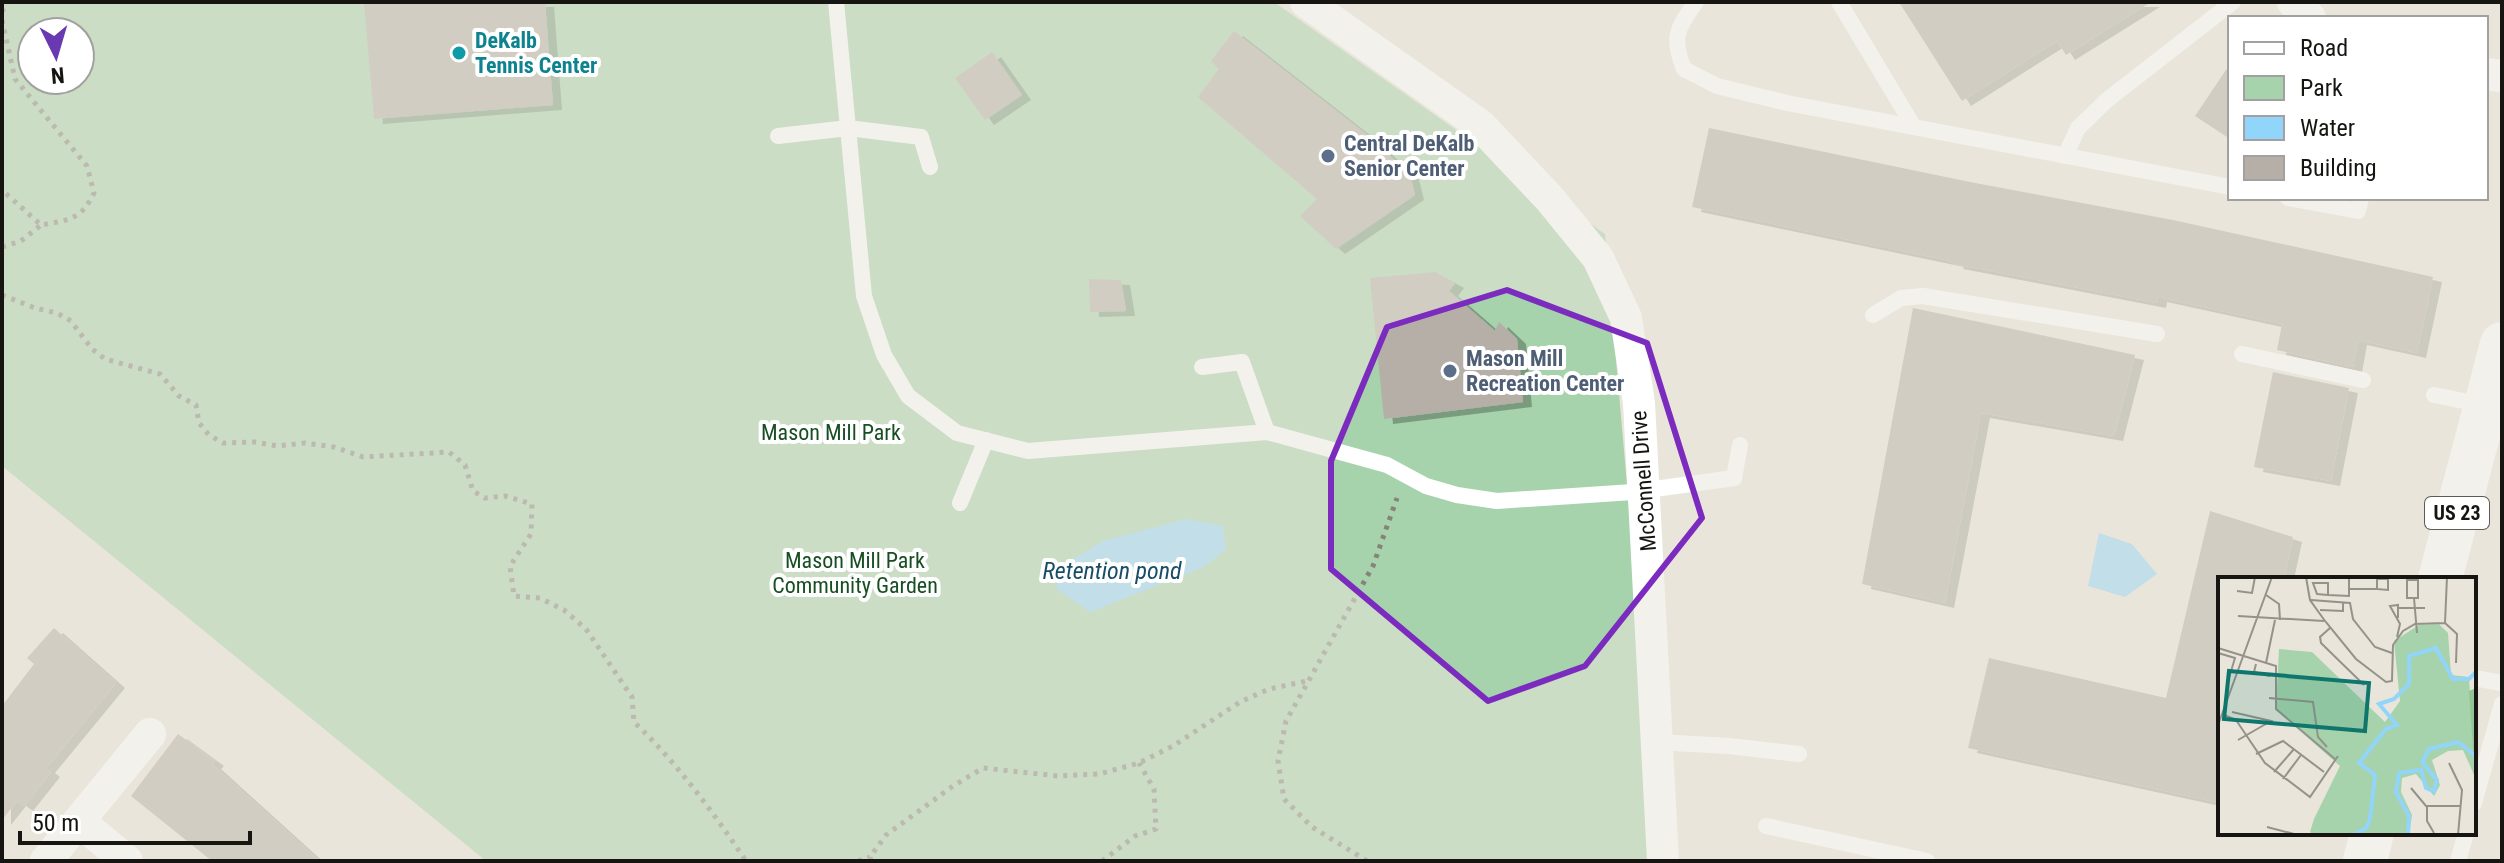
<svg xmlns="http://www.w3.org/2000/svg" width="2504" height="863" viewBox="0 0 2504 863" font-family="'Roboto Condensed',sans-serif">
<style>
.green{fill:#a6d3ab;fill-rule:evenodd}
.water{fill:#92d5fa}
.building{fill:#b6afa7;filter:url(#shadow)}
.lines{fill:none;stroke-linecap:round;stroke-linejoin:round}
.path{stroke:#86837c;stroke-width:5;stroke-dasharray:4 6;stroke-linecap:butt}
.lane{stroke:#fff;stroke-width:16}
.street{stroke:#fff;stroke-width:32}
.primary{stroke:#fff;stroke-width:44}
.marked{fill:none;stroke:#7b2cbf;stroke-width:6;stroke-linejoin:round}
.culture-dot{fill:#0f9aa8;stroke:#fff;stroke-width:3}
.service-dot{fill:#5c6f8a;stroke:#fff;stroke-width:3}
.labels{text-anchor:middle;stroke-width:8;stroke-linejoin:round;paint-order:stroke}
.shield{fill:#fff;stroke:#5c5b58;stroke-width:2}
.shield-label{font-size:20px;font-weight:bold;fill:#161511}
.culture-label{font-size:22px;font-weight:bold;fill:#0d838f;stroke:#fff;text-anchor:start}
.service-label{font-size:22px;font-weight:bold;fill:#4e5e75;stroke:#fff;text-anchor:start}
.park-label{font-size:22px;fill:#174e22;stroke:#fff}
.street-label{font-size:22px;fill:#161511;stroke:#fff}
.water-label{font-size:24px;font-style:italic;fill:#194d67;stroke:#fff}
.inset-river{fill:none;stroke:#92d5fa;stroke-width:4}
.inset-road{fill:none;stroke:#95928a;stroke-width:2}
.view{fill:#0f766e;fill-opacity:0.15;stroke:#0f766e;stroke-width:4}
.inset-edge{fill:none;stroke:#161511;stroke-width:4}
</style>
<defs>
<filter id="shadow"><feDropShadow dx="9" dy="5" stdDeviation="0" flood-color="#0004"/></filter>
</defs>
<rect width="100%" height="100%" fill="#e9e5db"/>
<!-- green -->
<path class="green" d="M2 2H1274L1605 234 1660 861H486L2 466ZM32 32H80V80H32Z"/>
<!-- water -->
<path class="water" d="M1186 519 1223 526 1226 550 1202 568 1090 612 1058 590 1053 571 1103 541Z
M2099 533 2132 544 2157 574 2125 597 2088 586Z"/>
<!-- building -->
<path class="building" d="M364 2H545L553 105 374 119Z
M1899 2H2151L2066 55 2057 41 1962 101Z
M1234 31 1370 137 1410 175 1415 195 1336 249 1300 216 1317 199 1198 97 1219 69 1211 61Z
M992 52 1022 95 985 120 955 78Z
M2230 64V139L2195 116Z
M1709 128 1970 182 2173 220 2433 277 2417 353 2358 340 2353 367 2277 350 2282 324 2158 297 2157 303 1954 264 1955 262 1692 207Z
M1435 272 1455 283 1449 291 1495 331 1499 322 1517 339 1523 402 1384 419 1370 278Z
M1089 279 1121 280 1126 311 1090 312Z
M1913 308 2135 355 2114 436 1981 413 1945 603 1862 584Z
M2273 372 2349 388 2331 481 2254 467Z
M2210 511 2293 537 2284 579H2220V803L1968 748 1989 658 2166 698Z
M54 628 116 683 46 768 51 772 24 806 17 801 2 820V706L34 664 27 658Z
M178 734 215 761 212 764 319 861H212L131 796Z"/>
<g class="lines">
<!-- path -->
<path class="path" d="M2 12 7 2
M2 20 15 79 87 166 94 193C81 220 69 220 41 225L2 190
M2 247 21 241 41 225
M2 295 35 308 57 313 71 321 92 349 105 359 160 374 179 396 196 405 199 423 209 435 223 443 255 442 277 446 305 443 334 447 363 457 449 452 465 465 473 491 485 498 505 496 532 504 531 534 510 566 514 596 540 598 564 610 586 629 632 697 634 722C677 763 713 812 746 861
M858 861 870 857
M871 861 870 857 886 835 953 786 983 768 1058 776 1099 774 1139 763 1173 746 1240 702 1269 689 1307 681
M1102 861 1135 836 1156 829 1154 789 1139 763
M1367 861 1312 827 1284 799 1278 761 1286 721 1373 566 1397 498"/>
<!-- lane -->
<path class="lane" d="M836 2 864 296 884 355 908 396 957 433 1028 451 1267 432 1387 465 1426 486 1457 495 1497 501 1633 492 1734 478 1740 445
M1696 2C1677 29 1671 37 1684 69L1717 86 1787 103 2230 187
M1839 2 1914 127
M778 136 848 128 921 137 930 167
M2065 156 2078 128 2107 100 2233 2
M2288 198 2358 211 2361 198
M1873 315 1901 298 1923 296 2157 334
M2242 354 2363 380
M1202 367 1242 362 1267 432
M2434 395 2483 405
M960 503 986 440
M2474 678 2502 683
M1657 742 1729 746 1799 754
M2474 803 2502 704
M1766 826 1927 861
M2458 861 2466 833"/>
<!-- street -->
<path class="street" d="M1306 2 1480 125 1549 198 1598 258 1626 318 1639 403 1663 861
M2293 2 2310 18
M2486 74 2502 76
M79 821 127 861
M46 861 150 734"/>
<!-- primary -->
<path class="primary" d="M2440 579 2502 344
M2365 861 2372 833"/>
</g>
<!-- marked area -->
<path d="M0 0H2504V863H0ZM1507 290 1647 343 1702 518 1585 666 1488 701 1331 569V461L1387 327Z" fill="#e9e5db" fill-opacity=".55" fill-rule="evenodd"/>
<path class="marked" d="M1507 290 1647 343 1702 518 1585 666 1488 701 1331 569V461L1387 327Z"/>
<!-- markers -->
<circle class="culture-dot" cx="459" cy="53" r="8"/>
<g class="service-dot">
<circle cx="1328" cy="156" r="8"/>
<circle cx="1450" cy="371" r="8"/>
</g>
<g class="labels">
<!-- shield labels -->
<rect class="shield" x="2425" y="497" width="64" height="32" rx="6"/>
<g class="shield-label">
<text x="2457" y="520">US 23</text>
</g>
<!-- culture labels -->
<g class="culture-label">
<text x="475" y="48">DeKalb<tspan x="475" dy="25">Tennis Center</tspan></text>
</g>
<!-- service labels -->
<g class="service-label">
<text x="1344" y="151">Central DeKalb<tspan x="1344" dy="25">Senior Center</tspan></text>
<text x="1466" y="366">Mason Mill<tspan x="1466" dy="25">Recreation Center</tspan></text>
</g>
<!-- park labels -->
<g class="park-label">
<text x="831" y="440">Mason Mill Park</text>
<text x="855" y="568">Mason Mill Park<tspan x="855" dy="25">Community Garden</tspan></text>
</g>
<!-- street labels -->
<g class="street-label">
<text transform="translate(1643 481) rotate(-94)" y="8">McConnell Drive</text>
</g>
<!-- water labels -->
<g class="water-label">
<text x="1112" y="579">Retention pond</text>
</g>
</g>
<!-- overview -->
<g transform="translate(2218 577)">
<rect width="258" height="258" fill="#e9e5db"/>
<path d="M221 47 230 56 233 98 251 100 257 200 245 173 230 174 214 183 222 208 216 219 198 197 184 201 183 215 194 238 191 258H96L92 255 96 242 122 189 58 133 61 72 94 75 167 145 182 124 176 64 201 48Z" fill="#a6d3ab"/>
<path d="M258 111V200H257L251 114Z" fill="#91c596"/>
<path class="inset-river" d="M135 258 148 251 152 242 157 198 141 186 168 152 179 148 161 127 176 122 191 107V79L218 71 235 102H251L258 95M190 258 191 239 178 215 181 196 203 193 208 211 216 214 219 203 204 185 211 172 240 165 258 179"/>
<path class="inset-road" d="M88 0 92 23 107 44 138 82 168 105 174 104 175 68 185 54 197 47 227 46M131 12H159L170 13V2H159V12M19 14 34 16 37 0M48 18 61 27 62 43M110 18V6H95L99 17 110 18 131 19V0M196 21H189V3H200V21H196L199 56M93 23 132 26 135 42 157 70 174 76M180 31H207M102 33 125 34V25M20 39 106 44M227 46 229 0M227 46 239 57 238 86M112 51 102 60 103 66 146 108M179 60 182 47 172 29 180 28V41M0 71 58 89V132L117 182M0 76 17 81 10 104M48 86 57 43M38 87 36 95 52 99M51 121 95 125 100 160 109 170M14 135 53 144 20 163M4 137 18 143 47 186 92 220 120 179M0 148 54 0M38 177 65 164 106 195M231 186 244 213 240 258M56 195 76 172M65 202 83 178M193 211 208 229H242M209 229V244L216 256M49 250 80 258"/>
<path class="view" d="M11 94 151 106 147 154 6 142Z"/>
<rect width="258" height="258" class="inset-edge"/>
</g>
<!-- border -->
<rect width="2504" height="863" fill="none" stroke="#161511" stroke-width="8"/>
<!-- legend -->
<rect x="2228" y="16" width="260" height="184" fill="#ffffff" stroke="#a2a1a0" stroke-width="2"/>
<rect x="2244" y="42" width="40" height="12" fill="#ffffff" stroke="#a2a1a0" stroke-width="2"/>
<text x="2300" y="56" font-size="24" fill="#161511">Road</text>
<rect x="2244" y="76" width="40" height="24" fill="#a6d3ab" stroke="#a2a1a0" stroke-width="2"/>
<text x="2300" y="96" font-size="24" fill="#161511">Park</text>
<rect x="2244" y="116" width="40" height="24" fill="#92d5fa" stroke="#a2a1a0" stroke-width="2"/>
<text x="2300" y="136" font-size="24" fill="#161511">Water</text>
<rect x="2244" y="156" width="40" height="24" fill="#b6afa7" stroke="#a2a1a0" stroke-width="2"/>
<text x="2300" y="176" font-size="24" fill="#161511">Building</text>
<!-- north arrow -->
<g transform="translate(56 56) rotate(175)"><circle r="38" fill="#ffffff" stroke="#a2a1a0" stroke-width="2"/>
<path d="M0-6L14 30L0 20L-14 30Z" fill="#6939b1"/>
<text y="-12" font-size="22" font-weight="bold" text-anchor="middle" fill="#161511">N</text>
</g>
<!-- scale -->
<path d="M20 831v12h230v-12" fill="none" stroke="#161511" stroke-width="4"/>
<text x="32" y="831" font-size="24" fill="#161511" stroke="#ffffff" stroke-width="6" paint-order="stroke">50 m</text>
</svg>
